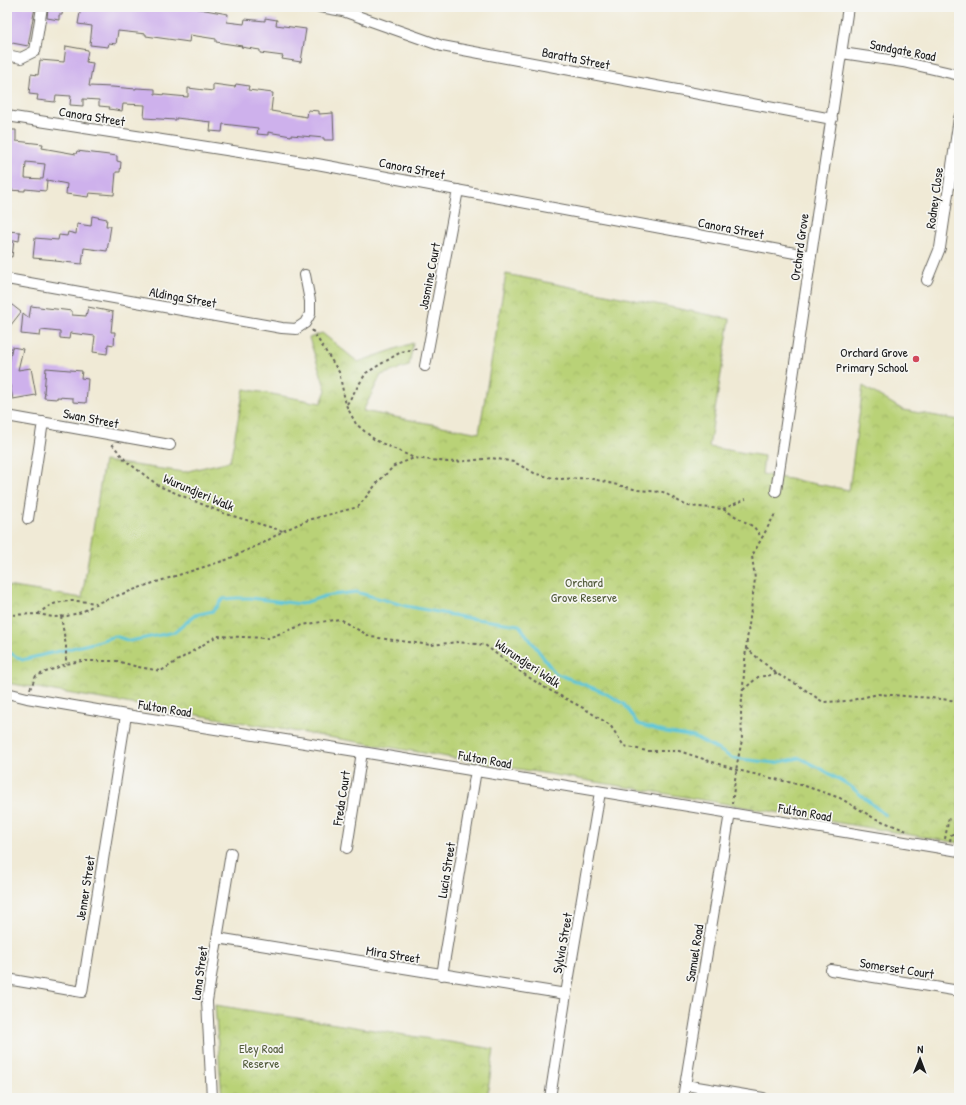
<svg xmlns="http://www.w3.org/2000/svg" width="966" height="1105" viewBox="0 0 966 1105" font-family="'Patrick Hand',sans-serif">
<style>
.park{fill:url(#park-crowns);stroke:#6a774a}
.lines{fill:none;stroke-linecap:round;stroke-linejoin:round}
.stream{stroke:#5ec6da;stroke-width:3}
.building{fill:#ceb1ec;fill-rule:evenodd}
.minor-casing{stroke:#66645d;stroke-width:12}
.path{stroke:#66645d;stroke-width:2;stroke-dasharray:3 3;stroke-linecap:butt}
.minor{stroke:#fff;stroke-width:10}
.poi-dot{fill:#d1495b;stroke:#f6f6f2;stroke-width:1.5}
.labels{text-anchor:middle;stroke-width:3.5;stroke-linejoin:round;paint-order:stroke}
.street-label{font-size:13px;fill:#1c1c1c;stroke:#f6f6f2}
.poi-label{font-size:13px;fill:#1c1c1c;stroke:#f6f6f2;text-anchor:end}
.park-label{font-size:13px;fill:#535c3c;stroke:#f6f6f2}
</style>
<defs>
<pattern id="park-crowns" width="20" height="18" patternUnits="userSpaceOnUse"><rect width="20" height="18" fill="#b9d277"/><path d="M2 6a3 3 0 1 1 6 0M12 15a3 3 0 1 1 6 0" fill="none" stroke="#9eb466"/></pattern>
</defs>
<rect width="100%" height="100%" fill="#f6f6f2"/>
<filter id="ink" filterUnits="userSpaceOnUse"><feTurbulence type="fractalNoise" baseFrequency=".025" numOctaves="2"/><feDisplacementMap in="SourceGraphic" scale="8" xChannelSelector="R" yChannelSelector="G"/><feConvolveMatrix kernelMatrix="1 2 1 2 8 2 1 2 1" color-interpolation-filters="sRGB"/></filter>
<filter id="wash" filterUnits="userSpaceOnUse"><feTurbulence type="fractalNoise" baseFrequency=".012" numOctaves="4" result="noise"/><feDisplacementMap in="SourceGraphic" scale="16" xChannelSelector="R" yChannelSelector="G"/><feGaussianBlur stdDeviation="0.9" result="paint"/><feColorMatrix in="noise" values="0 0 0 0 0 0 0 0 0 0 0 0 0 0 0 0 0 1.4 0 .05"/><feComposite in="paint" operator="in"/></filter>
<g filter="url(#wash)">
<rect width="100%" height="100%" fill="#f0ead6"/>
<!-- park -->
<path class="park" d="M506 274 730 319 709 447 764 456 762 474 849 490 863 386 903 410 959 420V843L7 683V586L82 598 104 461 184 472 230 461 244 389 321 403 326 390 309 338 322 333 358 362 413 343 409 366 381 375 363 411 479 433Z
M215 1005 494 1049 487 1098H222Z"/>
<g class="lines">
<!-- stream -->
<path class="stream" d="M7 651 22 660 93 643 115 636 130 641 175 632 195 615 213 611 223 599 237 598H250L301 604 325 596 356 592 406 606 468 618 519 625 555 673 603 692 624 704 638 724 665 732 694 737 719 750 732 758 775 763 800 758 823 770 850 786 885 815"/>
</g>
<g id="blocks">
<!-- building -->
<path class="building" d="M7 7H35L28 46 7 42Z
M48 7H63L62 15H59V20L47 18Z
M81 7H194V8L228 14 227 22 244 24 245 19 265 21V18L277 20 276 25 306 29 301 62 282 59 283 56 260 53V50L241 47 242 46 216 42V39L190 35 189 42 146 36V34L118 31 116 44 109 43 108 47 90 45 92 26 78 24Z
M66 46 88 50 86 62 93 63 89 86 112 87 136 89V88L155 89V94L188 97V88L213 91V84L235 87 236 84 249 86 248 90 273 93 271 111 307 117 308 110 319 111V114L333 113 334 140H324V138L291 135V136L268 132V135L257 134 258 128 223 124 222 132 210 131 211 122 176 118V120L144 118 145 105 123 104 122 111 109 109 110 107 99 106V100L83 99V106L70 105 71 96 56 95 55 102 37 100 38 95 29 94 31 74 38 75 40 60 64 62Z
M7 130H16V141L43 144 42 148 76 154 77 151 117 156V161L121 162 120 172H116L114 195 89 193 88 197 66 194 67 184 47 180 46 191 25 189V191L7 190ZM26 162 45 164 43 179 25 178Z
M92 216 107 219 106 226H111L107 251 84 248 82 264 55 261 56 260 33 258 35 238 58 240 59 235 67 236 68 232 76 234 77 224 91 226Z
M7 231 20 232 19 241 14 240 12 257 7 256Z
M7 301 21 312 7 330Z
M31 306 72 311V315L86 316 88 307 113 312 111 332H115L114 345 108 344 107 354 93 352 95 336 70 333 69 339 60 338V332L41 330 40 336 21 334 23 313 29 318Z
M12 347 23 349 18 370 31 368 36 395 13 399 10 385H7V364H9Z
M46 368 82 371 81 378 88 379 86 403 73 402V398L57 397V399L44 398 45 393H44Z"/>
</g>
</g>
<g filter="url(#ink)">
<use href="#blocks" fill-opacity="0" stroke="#66645d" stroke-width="1"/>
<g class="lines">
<!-- minor casing -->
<g class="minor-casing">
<path id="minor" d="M320 7 343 11 442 46 832 119
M842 53 903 62 959 75
M7 55 21 58 35 51 42 7
M7 116 317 164 811 256
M7 279 282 328 296 329 305 323 310 314V301L305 275
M927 280 940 248 959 118
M425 366 458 190
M7 416 170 445
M776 491 848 7
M28 519 43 422
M7 693 27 698 126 715 362 752 959 851
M347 848 362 752
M217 938 566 994
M831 970 959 991
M442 975 476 770
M7 979 82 992 126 715
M685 1085 763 1098
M212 1098 207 1001 231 853
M550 1098 566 994 600 792
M683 1098 730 813"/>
</g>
<!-- path -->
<path class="path" d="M312 330 339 372 346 405 356 424 375 440 414 458
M347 404 366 373 401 352 419 348
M112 444 126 461 159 486 223 513 283 531
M723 509 746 499
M38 614C42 611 47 607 51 605 65 599 81 601 96 603
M7 615 38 614 53 617 67 616 82 612 97 603 147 585 226 560 265 542 283 531 308 520 358 507 378 482 394 466 414 458 448 462 468 461 492 458 514 462 536 474 558 479 589 478 638 490 663 492 687 506 723 509 754 527 762 538
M61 616 66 646V664
M746 648 777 674 798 685 823 702 848 701 878 694 931 698 959 701
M30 689 36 676 66 664 82 661H117L138 667 161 671 217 636 268 638 303 625 339 619 371 637 431 645 458 642 485 645 512 666 542 686 585 709 610 725 624 746 647 751H679L737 770 805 786 840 798 874 818 907 831
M743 690 758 677 777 674
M732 804 737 764 742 740 741 712 746 648 755 579 752 556 775 514
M945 839 949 817
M950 841 951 835 959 831"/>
<!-- minor -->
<use href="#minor" class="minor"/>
</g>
</g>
<!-- markers -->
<circle class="poi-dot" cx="916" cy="359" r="4"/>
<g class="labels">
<!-- street labels -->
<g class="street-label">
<text transform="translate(903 50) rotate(11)" y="5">Sandgate Road</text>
<text transform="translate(576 58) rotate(11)" y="5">Baratta Street</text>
<text transform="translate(92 116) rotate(9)" y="5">Canora Street</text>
<text transform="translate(412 168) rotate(11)" y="5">Canora Street</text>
<text transform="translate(934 198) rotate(-82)" y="5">Rodney Close</text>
<text transform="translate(731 228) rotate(11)" y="5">Canora Street</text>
<text transform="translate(799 247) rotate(-82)" y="5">Orchard Grove</text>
<text transform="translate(429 276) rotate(-79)" y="5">Jasmine Court</text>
<text transform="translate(183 297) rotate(10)" y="5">Aldinga Street</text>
<text transform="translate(91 418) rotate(11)" y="5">Swan Street</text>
<text transform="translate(199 492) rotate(23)" y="5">Wurundjeri Walk</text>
<text transform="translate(528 663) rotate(34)" y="5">Wurundjeri Walk</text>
<text transform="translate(165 708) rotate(9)" y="5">Fulton Road</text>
<text transform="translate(485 759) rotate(10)" y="5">Fulton Road</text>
<text transform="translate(341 798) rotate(-81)" y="5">Freda Court</text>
<text transform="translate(805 812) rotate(10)" y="5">Fulton Road</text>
<text transform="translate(446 870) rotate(-81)" y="5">Lucia Street</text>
<text transform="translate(85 888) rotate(-81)" y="5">Jenner Street</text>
<text transform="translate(562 943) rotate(-80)" y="5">Sylvia Street</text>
<text transform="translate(694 953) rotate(-81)" y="5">Samuel Road</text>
<text transform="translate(393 954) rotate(9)" y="5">Mira Street</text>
<text transform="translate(897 968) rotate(9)" y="5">Somerset Court</text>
<text transform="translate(199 973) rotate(-82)" y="5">Lana Street</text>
</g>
<!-- poi labels -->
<g class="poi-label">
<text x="908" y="357">Orchard Grove<tspan x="908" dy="15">Primary School</tspan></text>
</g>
<!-- park labels -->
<g class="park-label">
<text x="584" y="587">Orchard<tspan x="584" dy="15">Grove Reserve</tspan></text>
<text x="261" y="1053">Eley Road<tspan x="261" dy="15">Reserve</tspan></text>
</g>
</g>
<!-- margin -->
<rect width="966" height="1105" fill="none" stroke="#f6f6f2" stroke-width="24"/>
<!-- north arrow -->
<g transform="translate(920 1059) rotate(1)" stroke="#f6f6f2" stroke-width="3" paint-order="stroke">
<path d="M0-3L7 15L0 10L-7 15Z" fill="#1c1c1c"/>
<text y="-6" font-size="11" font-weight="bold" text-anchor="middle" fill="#1c1c1c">N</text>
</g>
</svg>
